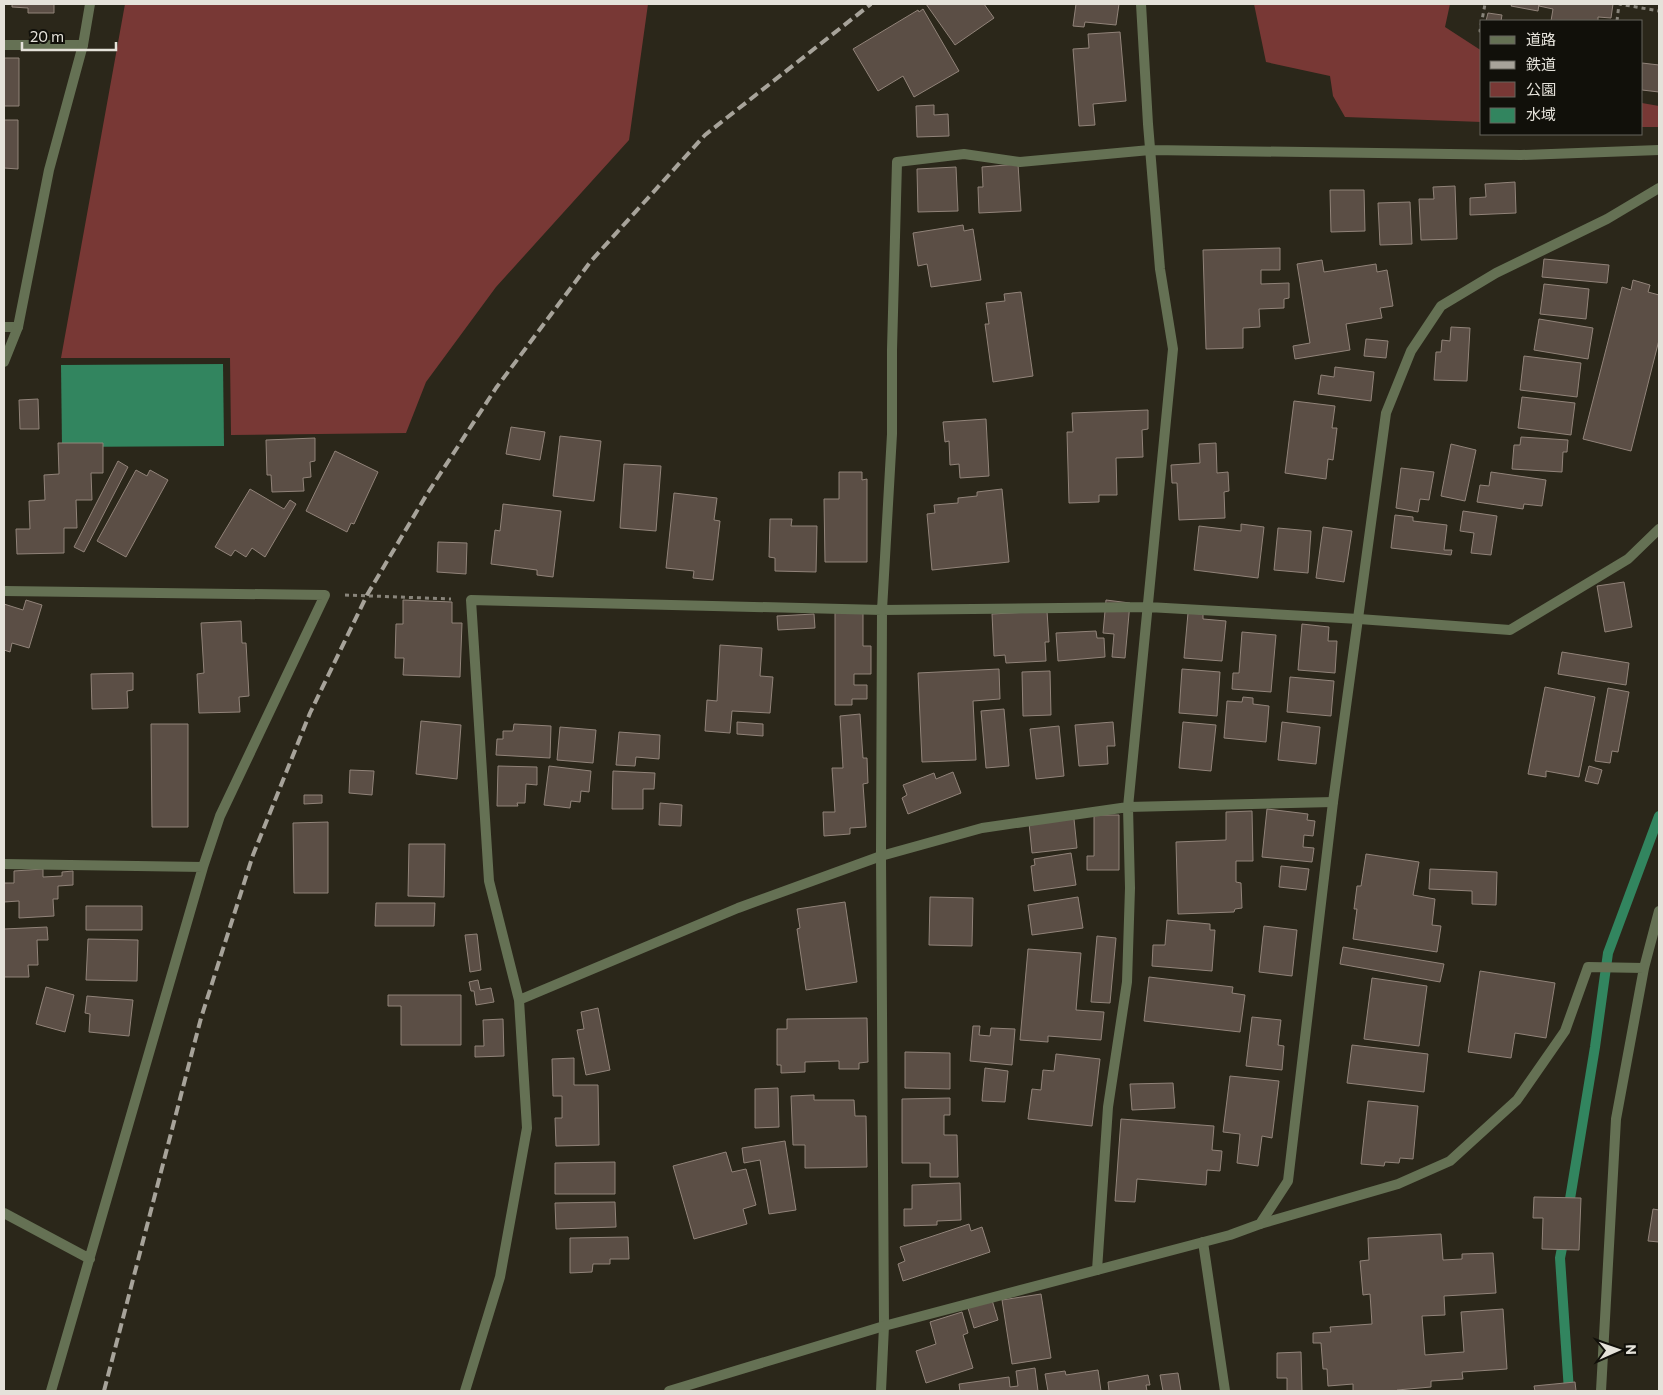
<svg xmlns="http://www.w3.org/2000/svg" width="1663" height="1395" viewBox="0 0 1663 1395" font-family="Commissioner,'Noto Sans JP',sans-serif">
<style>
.green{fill:#783835}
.water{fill:#32855f}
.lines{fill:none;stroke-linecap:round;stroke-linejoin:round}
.stream{stroke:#32855f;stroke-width:10}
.building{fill:#5b4e45;stroke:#918379}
.path{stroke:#89857b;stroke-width:3;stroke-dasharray:4 4;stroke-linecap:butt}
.minor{stroke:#657154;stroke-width:10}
.tertiary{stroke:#657154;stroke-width:10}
.rail{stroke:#a7a39a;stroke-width:4;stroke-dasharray:10 5;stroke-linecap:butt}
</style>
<rect width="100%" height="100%" fill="#2b271a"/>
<!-- green -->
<path class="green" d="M125 4H648L629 140 496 287 426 382 406 433 231 435 230 358H61Z
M1254 4H1450L1445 27 1482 51V122L1345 117 1333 96 1330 76 1266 62Z
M1642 103 1659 106V127H1642Z"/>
<!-- water -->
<path class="water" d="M223 364 224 446 62 447 61 365Z"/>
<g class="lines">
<!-- stream -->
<path class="stream" d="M1568 1211 1595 1047 1608 953 1659 816
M1564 1238 1560 1258 1569 1391"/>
</g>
<!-- building -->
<path class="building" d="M12 4H54V13H28V8L12 7Z
M926 4H984L994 18 955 45Z
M1076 4H1119L1116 25 1085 22 1084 27 1073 26Z
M1512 4H1539L1538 11 1511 6Z
M1539 4H1613L1611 18 1598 17V21H1551L1553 9 1539 6Z
M923 9 959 71 914 97 903 76 878 91 853 49 918 10 919 12Z
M1488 13 1502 15 1501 21H1486Z
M1120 32 1126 101 1093 104 1095 125 1079 126 1073 49 1089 48 1088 34Z
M4 58H19V106H4Z
M1642 63 1659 65V92L1642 90Z
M934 105V115L948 114 949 136 917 137 916 106Z
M4 120H18V169L4 168Z
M1018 164 1021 211 979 213 978 187H983L982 167Z
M956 167 958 211 918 212 917 169Z
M1515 182 1516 213 1470 215V198L1486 197 1485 184Z
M1455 186 1457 239 1421 240 1419 199H1434L1433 187Z
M1330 190H1364L1365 231 1331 232Z
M1410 202 1412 244 1380 245 1378 203Z
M963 225 964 231 973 229 981 280 931 287 927 264 918 266 913 233Z
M1280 248V270H1261V284L1289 283V298L1284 299V308L1259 309 1260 327 1243 328V348L1206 349 1203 250Z
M1544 259 1609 265 1607 283 1542 277Z
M1322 260 1324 272 1376 264 1377 272 1387 270 1393 306 1380 308 1382 318 1346 324 1350 350 1295 359 1293 346 1310 343 1297 264Z
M1633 280 1650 285 1648 292 1659 295V340L1631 451 1583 439 1622 287 1631 290Z
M1544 284 1589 289 1586 319 1540 314Z
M1021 292 1033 376 993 382 985 324H989L986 303 1005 301 1004 294Z
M1539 319 1593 328 1588 359 1534 350Z
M1451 327 1470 328 1467 381 1434 380 1436 352H1441L1442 340 1450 341Z
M1366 339 1388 341 1386 358 1364 356Z
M1524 356 1581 363 1577 397 1520 390Z
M1335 367 1374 372 1371 401 1318 394 1321 375 1334 377Z
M1522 397 1575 403 1571 435 1518 428Z
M38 399 39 429H20L19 400Z
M1294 401 1335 406 1332 428H1337L1333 460 1328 459 1326 479 1285 473Z
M1148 410V429L1142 430 1143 457 1116 458 1117 495H1099V502L1069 503 1067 432H1073L1072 413Z
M986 419 989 476 960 478 959 464 950 465 949 441 945 442 943 422Z
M511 427 545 432 540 460 506 454Z
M560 436 601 441 594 501 553 496Z
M1521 437 1568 440 1567 452H1563L1562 472 1512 469 1514 445H1520Z
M315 438V461L310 462 311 477 303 478 304 491 272 492 271 475H267L266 440Z
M58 443H103V473H91L92 500H76L77 528H64V553L17 554 16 529H30L29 501 45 500 44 475 59 474Z
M1216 443 1217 473 1228 472 1229 491 1224 492 1225 518 1179 520 1177 483H1172L1171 465 1200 463 1199 444Z
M1451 444 1476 450 1465 501 1441 496Z
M335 451 378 472 354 524 351 523 347 532 306 511Z
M118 461 128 467 84 552 74 547Z
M624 464 661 466 656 531 620 528Z
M1401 468 1434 472 1429 500 1420 499 1418 512 1396 508Z
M136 470 147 476 150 470 168 480 126 557 97 541Z
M839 472H862V480L867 479V562H825L824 499H839Z
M1491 472 1546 480 1542 506 1524 504 1523 509 1477 502 1480 485 1489 486Z
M250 489 284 509 290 500 296 504 265 557 252 548 246 557 235 550 231 556 215 547Z
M1002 489 1009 562 932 570 927 514 935 513 934 505 958 503V498L977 496V492Z
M674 493 717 498 714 520 720 521 713 580 693 578 694 571 666 568Z
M503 504 561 511 553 577 537 575V570L491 564 495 530 500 531Z
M1463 511 1497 516 1491 555 1471 553 1474 533 1460 531Z
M1395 515 1413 517V521L1447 525 1444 550H1452L1451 555 1391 548Z
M770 519H792L791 526H817L816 572 775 571V558L769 557Z
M1241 524 1264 527 1258 578 1194 570 1199 526 1241 531Z
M1323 527 1352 531 1344 582 1316 578Z
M1278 528 1311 531 1308 573 1274 570Z
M438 542 467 543 466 574 437 572Z
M1624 582 1632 627 1605 632 1597 586Z
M26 600 42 605 29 648 12 643 10 652 4 650V604L23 610Z
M403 600 452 602V623H462L460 677 403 675 404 658H395L396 624H403Z
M1106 600 1130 603 1125 658 1112 657 1114 634 1103 633Z
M1047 611 1049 642H1045L1046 661 1006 663 1005 655 994 656 992 614Z
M835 612 863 613V646H871V674H854V685H867V699H852V705H835Z
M1188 613 1203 614V619L1226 621 1222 661 1184 658Z
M814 614 815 628 778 630 777 616Z
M241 621 242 643H246L249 696 239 697 240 712 199 713 197 674 204 673 201 623Z
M1302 624 1329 627 1328 641H1337L1335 673 1298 670Z
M1096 631 1097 638H1104L1105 657 1058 661 1056 633Z
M1242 632 1276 635 1271 692 1232 689 1233 673H1239Z
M720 645 762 648 760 676 773 677 770 713 732 711 730 733 705 731 707 700 717 701Z
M1562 652 1629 663 1626 685 1558 674Z
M999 669 1000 699 973 701 976 760 922 762 918 673Z
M1182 669 1220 672 1217 716 1179 713Z
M1050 671 1051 715 1023 716 1022 672Z
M133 673V690L127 691 128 708 92 709 91 674Z
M1290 677 1334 681 1331 716 1287 712Z
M1545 687 1595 697 1579 777 1546 771V777L1528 774Z
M1608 688 1629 692 1618 752 1612 751 1610 763 1595 761Z
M1243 697 1253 698V704L1269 706 1266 742 1224 738 1227 701 1242 702Z
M1004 709 1009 766 986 768 981 711Z
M860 714 863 758H867L868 783 863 784 866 827 850 828V834L824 836 823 812H835L832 768H843L840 716Z
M421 721 461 725 457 779 416 774Z
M737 722 763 724V736L737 734Z
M1113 722 1115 746H1107L1108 764 1079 766 1075 725Z
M1183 722 1216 725 1211 771 1179 768Z
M1282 722 1320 727 1316 764 1278 760Z
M151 724H188V827H152Z
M514 724 551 726 550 758 496 755 497 739H503V731H513Z
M1059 726 1064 776 1036 779 1030 729Z
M560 727 596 730 593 763 557 760Z
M619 732 660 735 659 759 636 757 635 766 616 765Z
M498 766 537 767V785L526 784 525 803H517L518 806H497Z
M549 766 591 771 589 792 581 791 580 802 571 801 570 808 544 805Z
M1589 766 1602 770 1598 784 1585 781Z
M350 770 374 771 372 795 349 793Z
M613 771 655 773 654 789H643V809H612Z
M953 772 961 793 908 814 902 798 907 795 903 785 934 773 936 779Z
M304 795H322V803L304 804Z
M660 803 682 805 681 826 659 825Z
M1267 809 1308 814 1307 820 1315 821 1313 836 1304 835 1303 847 1314 848 1312 862 1262 857Z
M1252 811 1253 861H1236V882L1241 883 1242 908 1235 909 1234 912 1178 914 1176 842 1226 840V812Z
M1094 815H1119V870H1087V856H1094Z
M1074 819 1077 848 1032 853 1029 823Z
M328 822V893H294L293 823Z
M409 844H445L444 897 408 896Z
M1071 853 1076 885 1034 891 1031 866 1035 865 1034 859Z
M1366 854 1419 862 1413 895 1435 899 1432 925 1441 926 1437 952 1353 939 1357 909H1354L1357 886H1361Z
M1281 866 1309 869 1306 890 1279 887Z
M43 869V877L62 876V872L73 871V885L58 886V899H53L54 916 19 918V901L4 902V883H14V871Z
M1430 869 1497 872 1496 905 1472 904V891L1429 889Z
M930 897 973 898 972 946 929 945Z
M1078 897 1083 928 1032 935 1028 905Z
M845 902 857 982 806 990 797 929 800 928 797 909Z
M376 903H435L434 926H375Z
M86 906H142V930H86Z
M1167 920 1210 924V930H1215L1212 971 1152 966 1153 945H1165Z
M1264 926 1297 930 1292 976 1259 972Z
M47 927 48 940H37L38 965H28L29 977H4V929Z
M477 934 481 970 470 972 465 935Z
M1097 936 1116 938 1110 1003 1091 1002Z
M88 939 138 940 137 981 86 980Z
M1343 947 1444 964 1440 982 1340 964Z
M1028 949 1081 953 1076 1010 1104 1012 1101 1040 1048 1036V1042L1020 1040Z
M1480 971 1555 983 1546 1038 1515 1033 1511 1058 1468 1052Z
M1149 977 1233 987 1232 993 1245 995 1240 1032 1144 1021Z
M1372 978 1427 986 1419 1046 1364 1039Z
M478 980 480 990 491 988 494 1002 476 1005 474 991H471L469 982Z
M46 987 74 995 65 1032 36 1024Z
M388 995H461V1045H401V1006H388Z
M87 996 133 1000 129 1036 89 1032 90 1014 85 1013Z
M598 1008 610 1070 586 1075 577 1030 584 1029 581 1012Z
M1252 1017 1281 1020 1278 1045 1284 1046 1282 1070 1246 1066Z
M867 1018 868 1062 859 1063V1069H839V1061L805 1062V1072L781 1073V1065H777V1029H787V1019Z
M503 1019 504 1056 475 1057V1046H484L483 1020Z
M973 1026H980L979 1035 990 1036 991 1028 1015 1029 1012 1065 970 1061Z
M1352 1045 1428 1054 1424 1092 1347 1083Z
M905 1052 950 1053V1089L905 1088Z
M1056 1054 1100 1059 1092 1126 1028 1119 1032 1089 1041 1090 1043 1070 1054 1071Z
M574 1058V1085H598L599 1145 556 1146 555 1118H562V1096H553L552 1059Z
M985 1068 1008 1071 1005 1102 982 1101Z
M1230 1076 1279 1081 1272 1138 1262 1136 1258 1166 1237 1163 1240 1134 1223 1132Z
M1173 1083 1175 1108 1132 1110 1130 1084Z
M778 1088 779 1127 755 1128V1089Z
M814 1095V1100H854L855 1116H866L867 1167 805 1168V1145H793L791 1096Z
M950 1098V1115H944V1135H957L958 1177H930V1163H902V1099Z
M1368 1101 1418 1106 1413 1159 1400 1158 1399 1163 1385 1162 1384 1166 1361 1164Z
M1121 1119 1214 1126 1212 1150 1222 1151 1220 1171 1207 1170 1206 1185 1137 1179 1135 1202 1115 1201Z
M785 1141 796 1210 769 1214 760 1160 744 1163 742 1148Z
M726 1152 732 1172 746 1169 756 1205 743 1209 747 1224 694 1239 673 1166Z
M615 1162V1194H555V1163Z
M960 1183 961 1220 937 1221V1225L904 1226V1209H912V1185Z
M1534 1197 1581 1198 1579 1250 1542 1249 1543 1218H1533Z
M615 1202 616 1227 556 1229 555 1203Z
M1653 1209 1659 1210V1242L1648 1241Z
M969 1224 971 1231 982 1227 990 1252 903 1281 898 1264 905 1261 900 1247Z
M1441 1234 1443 1260 1462 1259V1254L1493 1253 1496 1293 1444 1296 1445 1315 1422 1316 1425 1355 1464 1352 1461 1312 1503 1309 1507 1369 1462 1372 1463 1379 1431 1381V1387L1397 1390V1391H1353V1384L1328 1386 1327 1369H1323L1321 1343H1313V1333L1331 1332 1330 1327 1372 1324 1370 1294 1363 1295 1360 1261 1369 1260 1368 1238Z
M628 1237 629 1259H610V1264H593L592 1272 570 1273V1238Z
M1041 1294 1051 1358 1012 1364 1002 1300Z
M992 1300 998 1320 974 1328 968 1308Z
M962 1312 968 1333 963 1335 973 1368 926 1383 916 1351 936 1344 930 1322Z
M1301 1352 1302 1391H1287V1378H1277V1353Z
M1035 1368 1038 1391H960L959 1384 1009 1377 1010 1387 1018 1386 1016 1371Z
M1098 1370 1101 1391H1048L1045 1374 1065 1371 1066 1375Z
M1178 1373 1181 1391H1163L1160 1375Z
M1148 1375 1150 1385H1146L1147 1391H1109L1108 1382Z
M1575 1382 1576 1391H1535L1534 1386Z"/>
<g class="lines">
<!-- path -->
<path class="path" d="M1617 21 1619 4 1659 11
M1482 31H1480L1485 4
M345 595 451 599"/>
<!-- minor -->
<path class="minor" d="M4 45H83
M4 327H18
M4 591 325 595 220 816 203 867 51 1391
M4 864 203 867
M519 1000 738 908 881 856 982 828 1128 807 1333 802
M4 1213 90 1259
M1260 1224 1398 1184 1450 1161 1517 1100 1565 1031 1588 967 1644 968
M1203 1242 1225 1391
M1097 1270 1108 1107 1127 982 1130 888 1128 807 1173 349 1160 269 1148 124 1141 4
M465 1391 500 1277 527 1128 519 1000 489 881 471 600 882 610 1148 607 1359 619 1510 630 1628 559 1659 529
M881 1391 884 1326 881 856 882 610 892 434V350L897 162 964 154 1020 162 1150 150 1521 155 1659 150
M1601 1391 1616 1119 1644 968 1659 911"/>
<!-- tertiary -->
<path class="tertiary" d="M4 362 18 327 49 170 83 45 90 4
M669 1391 884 1326 1230 1235 1260 1224 1288 1181 1333 802 1386 413 1411 351 1441 306 1496 273 1607 219 1659 188"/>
<!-- rail -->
<path class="rail" d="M104 1391 201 1018 253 855 310 713 367 595 427 494 496 388 591 261 705 135 871 4"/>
</g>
<!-- border -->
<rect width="1663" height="1395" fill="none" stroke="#e5e2da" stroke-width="10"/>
<!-- legend -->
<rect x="1480" y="20" width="162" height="115" fill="#11100a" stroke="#66645d"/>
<rect x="1490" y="36" width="25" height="8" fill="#657154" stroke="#66645d"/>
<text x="1526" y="45" font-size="15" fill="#e5e2da">道路</text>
<rect x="1490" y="61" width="25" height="8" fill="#a7a39a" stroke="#66645d"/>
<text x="1526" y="70" font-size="15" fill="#e5e2da">鉄道</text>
<rect x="1490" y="82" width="25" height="15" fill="#783835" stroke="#66645d"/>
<text x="1526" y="95" font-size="15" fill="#e5e2da">公園</text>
<rect x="1490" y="108" width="25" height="15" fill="#32855f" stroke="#66645d"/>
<text x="1526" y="120" font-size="15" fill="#e5e2da">水域</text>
<!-- north arrow -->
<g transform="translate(1618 1350) rotate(88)" stroke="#11100a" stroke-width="4" paint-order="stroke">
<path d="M0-4L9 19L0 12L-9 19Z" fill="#e5e2da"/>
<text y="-8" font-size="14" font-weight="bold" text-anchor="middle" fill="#e5e2da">N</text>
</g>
<!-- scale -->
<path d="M22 42v8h94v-8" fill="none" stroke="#e5e2da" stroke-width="2.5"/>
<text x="30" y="42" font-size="15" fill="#e5e2da" stroke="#11100a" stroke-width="4" paint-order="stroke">20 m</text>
</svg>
